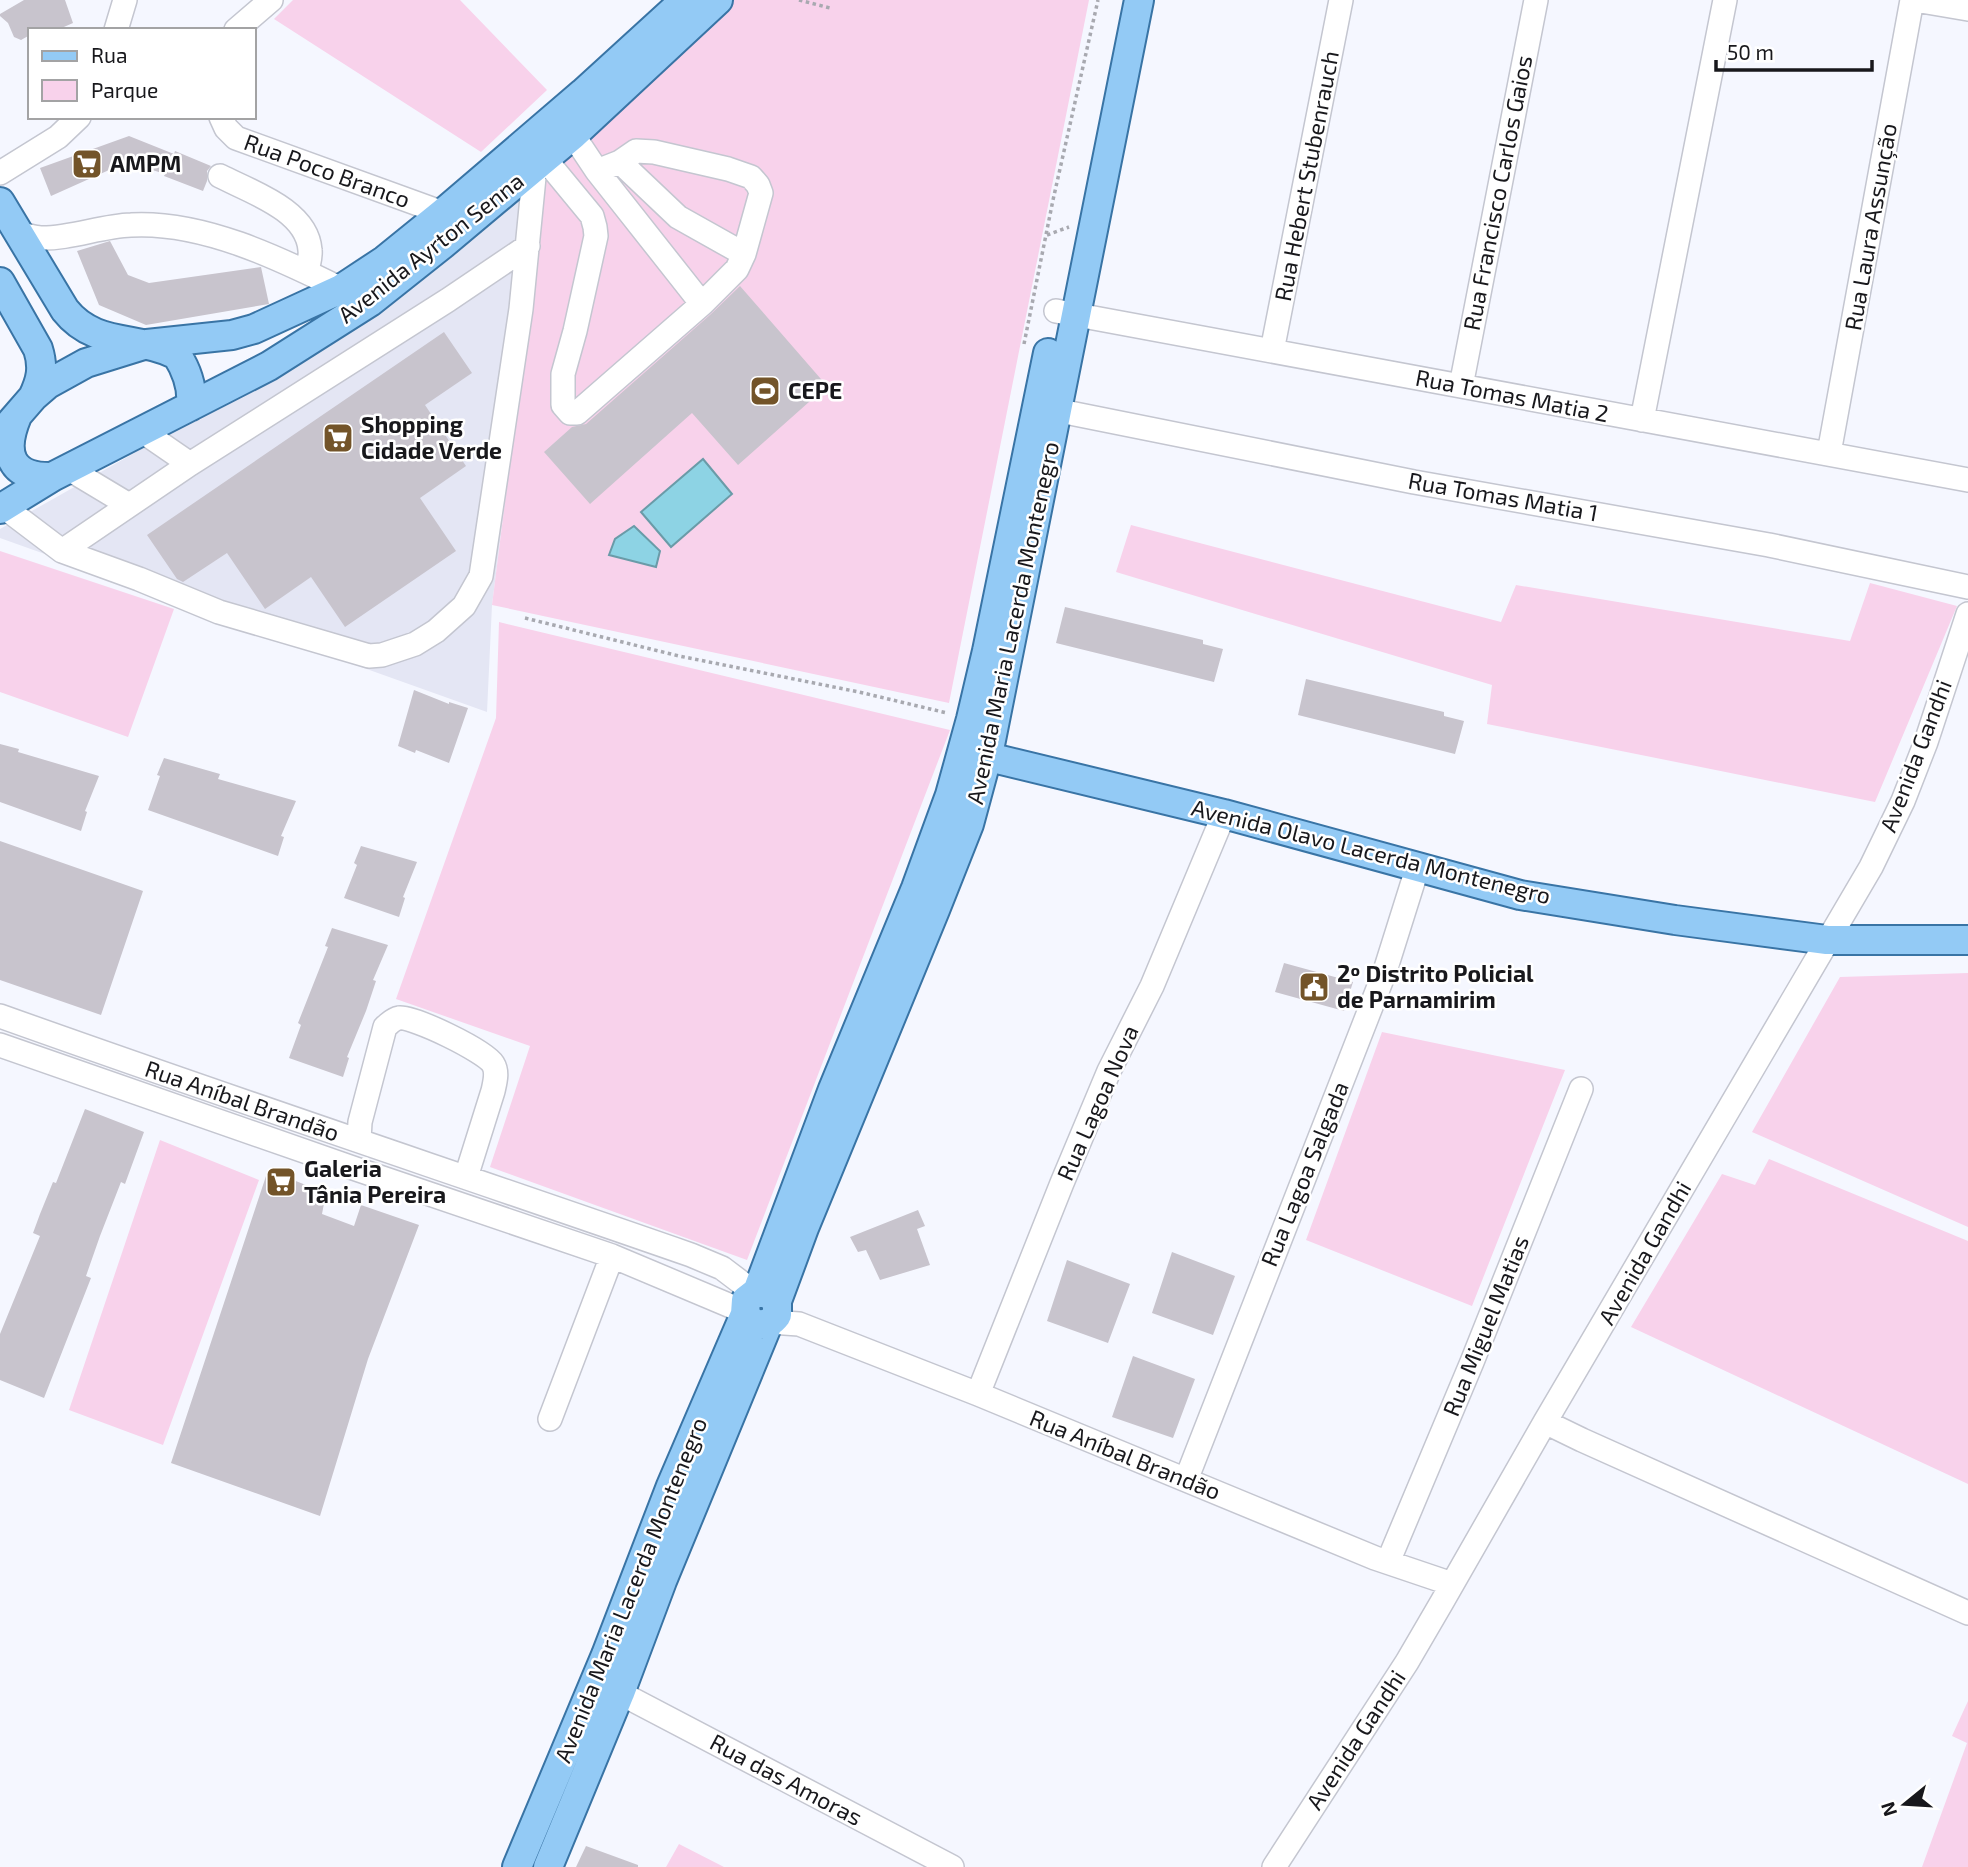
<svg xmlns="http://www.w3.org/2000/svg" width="1968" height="1867" viewBox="0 0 1968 1867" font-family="'Exo 2',sans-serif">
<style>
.built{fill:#e4e6f4}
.green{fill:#f8d2eb}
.water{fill:#8dd3e4;stroke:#6a9ba8;stroke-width:2}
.building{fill:#c8c4cd}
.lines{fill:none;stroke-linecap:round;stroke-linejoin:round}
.minor-casing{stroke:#c4c6d0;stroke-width:26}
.major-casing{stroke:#3974a5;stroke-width:32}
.path{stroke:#a8a9b0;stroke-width:3.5;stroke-dasharray:3.5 3.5;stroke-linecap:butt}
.minor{stroke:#fff;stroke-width:23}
.major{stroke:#93caf5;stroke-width:28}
.labels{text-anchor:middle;stroke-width:5;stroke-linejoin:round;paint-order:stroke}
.poi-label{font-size:23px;font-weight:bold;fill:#18181c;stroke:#fff;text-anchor:start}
.street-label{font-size:23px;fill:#18181c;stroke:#fff}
</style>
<rect width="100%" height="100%" fill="#f5f7ff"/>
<!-- built -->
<path class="built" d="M546 177 492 605 487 712 0 538V529L299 360 380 304Z"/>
<!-- green -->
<path class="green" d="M293 0H460L547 90 481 152 274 19Z
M733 0H1089L949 703 492 605 546 177Z
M1131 525 1501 622 1516 585 1850 641 1870 583 1957 606 1875 802 1487 724 1492 685 1116 572Z
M0 551 174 609 128 737 0 692Z
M499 622 950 730 747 1260 490 1167 530 1046 396 999 496 718Z
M1968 973V1227L1752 1132 1840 977Z
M1382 1032 1565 1070 1472 1306 1306 1240Z
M160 1140 259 1180 163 1445 69 1410Z
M1769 1159 1968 1241V1484L1631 1327 1722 1174 1755 1185Z
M1968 1701V1867H1922L1967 1743 1952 1736Z
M679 1844 724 1867H666Z"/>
<!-- water -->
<path class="water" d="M703 459 732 494 671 547 641 512Z
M634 526 660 551 656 567 609 555 615 539Z"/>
<!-- building -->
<path class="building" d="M24 0H65L73 23 57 30H30V35L21 40 14 37 8 23 0 16V14Z
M129 136 174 154 175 151 211 166 207 171V181L203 191 164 176 165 174 127 162 51 196 40 168Z
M110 241 128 275 149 283 261 267 269 304 146 325 99 305 77 251Z
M740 286 827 386 738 465 692 413 590 504 544 452 572 427 586 424 711 314Z
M444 332 472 373 425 405 466 466 420 498 456 551 345 627 311 577 265 609 227 553 183 582 177 579 147 535Z
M1065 607 1203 640V644L1223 649 1214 682 1056 643Z
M1306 679 1444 712V716L1464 721 1455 754 1298 715Z
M414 690 449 704V702L468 708 449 763 416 750 415 753 398 746Z
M0 744 19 749 18 752 99 776 85 811 87 812 81 831 0 802Z
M164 758 220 774 218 779 296 801 281 836 284 837 278 856 148 810 160 776 157 775Z
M0 841 143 891 101 1015 0 980Z
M361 846 417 862 403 897 405 898 399 917 344 898 357 865 354 863Z
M332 928 388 945 373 980 376 981 366 1011 347 1057 349 1058 343 1077 289 1058 301 1025 298 1023 328 947 325 946Z
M1284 963 1353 982 1344 1011 1275 992Z
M85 1109 144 1132 125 1184 121 1182 100 1236 86 1276 91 1278 44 1398 0 1380V1334L40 1236 33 1233 40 1214 53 1182 56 1183Z
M268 1170 326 1193 322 1214 354 1226 361 1205 419 1225 368 1359 320 1516 171 1463Z
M918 1210 925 1226 917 1229 930 1265 880 1280 866 1250 858 1252 850 1237Z
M1172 1252 1235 1276 1213 1335 1152 1313Z
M1067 1260 1130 1284 1108 1343 1047 1321Z
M1133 1356 1195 1379 1173 1438 1112 1417Z
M586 1846 638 1865V1867H576Z"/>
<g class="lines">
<!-- minor casing -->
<g class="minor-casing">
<path id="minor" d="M1915 0 1968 9
M116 30 125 0
M236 30 271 0
M221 117 226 128 236 138 443 213
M545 159 592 216 595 227 596 236 575 331 563 374V405L570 413H577L702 304 737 269 744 254 761 193 758 185 751 177 728 169 654 152 636 151 620 162 597 171 573 135
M620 162 678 217 744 254
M597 171 702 304
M0 173 58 137 79 117
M220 176C251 192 307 210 310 250 311 257 308 265 307 272
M19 234C26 235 33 237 40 238 70 239 101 226 131 225 202 221 279 258 341 289
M1056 311 1968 480
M1272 351 1341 0
M1461 386 1536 0
M1040 407 1414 482 1769 545 1968 587
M1642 420 1725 0
M142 431 190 464
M1829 453 1912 0
M69 469 129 505
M4 507 62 551 139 579 219 612 369 656 382 655 415 644 436 631 464 606 481 576 521 309 535 167
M62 551 190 464 448 300 528 246
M0 1016C229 1098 461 1175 691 1255L722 1268 755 1293
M0 1045 353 1168 612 1256 745 1312
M359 1140 360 1122 385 1027C390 1023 393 1019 399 1018 413 1016 485 1051 493 1064 498 1072 495 1082 493 1091L466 1177
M770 1322 799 1324 978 1394 1375 1558 1452 1584
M978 1394 1062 1183 1109 1071 1152 986 1224 814
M550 1419 612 1256
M1545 1422 1582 1440 1968 1613
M1186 1480 1385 971 1418 866
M1388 1562 1472 1362 1581 1089
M620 1693 952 1867
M1274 1867 1407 1662 1442 1602 1545 1422 1871 867 1903 801 1926 742 1968 614"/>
</g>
<!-- major casing -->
<g class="major-casing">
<path id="major" d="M0 202 65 310C95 348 138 335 177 355 187 371 193 387 191 406
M0 282 38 349C44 368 41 380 33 397
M17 416C2 452 9 478 52 477
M0 435 33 397 48 384 86 363 147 344 232 335 254 329 341 289 385 260 443 213 583 93 685 0
M0 509 52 477 269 366 370 302 443 244 573 135 718 0
M972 753 1224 814 1520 895 1675 920 1827 940H1968
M757 1292 833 1089 916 888 950 795 971 719 987 651 1048 353
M777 1301 767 1293H755L746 1300 745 1314C753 1328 768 1327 777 1315V1301L804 1228 935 910 969 824 989 750 1139 0
M517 1867 606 1655 671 1486 745 1314
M548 1867 620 1693 662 1581 768 1324"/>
</g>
<!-- path -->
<path class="path" d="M799 0 830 8
M1047 235 1069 227
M1024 344 1053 200 1098 0
M525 618 679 656 859 692 947 713"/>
<!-- minor -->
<use href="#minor" class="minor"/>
<!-- major -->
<use href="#major" class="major"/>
</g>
<!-- icons -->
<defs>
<g id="supermarket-square" transform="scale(1.575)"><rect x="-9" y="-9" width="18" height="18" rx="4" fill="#735429" stroke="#fff"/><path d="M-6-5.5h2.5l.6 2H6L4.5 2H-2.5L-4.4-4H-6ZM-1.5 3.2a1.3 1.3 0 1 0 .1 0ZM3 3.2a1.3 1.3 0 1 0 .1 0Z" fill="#fff"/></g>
<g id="stadium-square" transform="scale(1.575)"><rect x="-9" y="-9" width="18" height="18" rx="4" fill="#735429" stroke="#fff"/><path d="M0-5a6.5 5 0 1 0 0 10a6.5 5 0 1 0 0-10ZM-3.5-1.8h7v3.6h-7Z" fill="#fff"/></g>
<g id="civic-square" transform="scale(1.575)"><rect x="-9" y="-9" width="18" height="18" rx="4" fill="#735429" stroke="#fff"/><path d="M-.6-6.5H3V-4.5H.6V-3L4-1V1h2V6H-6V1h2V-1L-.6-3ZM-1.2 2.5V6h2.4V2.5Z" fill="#fff"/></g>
</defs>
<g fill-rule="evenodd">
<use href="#supermarket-square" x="87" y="164"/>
<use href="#stadium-square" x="765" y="391"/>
<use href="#supermarket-square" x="338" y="438"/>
<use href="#civic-square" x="1314" y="987"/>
<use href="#supermarket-square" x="281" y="1182"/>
</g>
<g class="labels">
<!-- poi labels -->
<g class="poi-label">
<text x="110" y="172">AMPM</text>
<text x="788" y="399">CEPE</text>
<text x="361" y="433">Shopping<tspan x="361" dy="26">Cidade Verde</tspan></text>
<text x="1337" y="982">2º Distrito Policial<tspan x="1337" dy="26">de Parnamirim</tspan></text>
<text x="304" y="1177">Galeria<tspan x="304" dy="26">Tânia Pereira</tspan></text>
</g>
<!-- street labels -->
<g class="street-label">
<text transform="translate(327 171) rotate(20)" y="8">Rua Poco Branco</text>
<text transform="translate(1307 176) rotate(-79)" y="8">Rua Hebert Stubenrauch</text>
<text transform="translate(1498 193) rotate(-79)" y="8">Rua Francisco Carlos Gaios</text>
<text transform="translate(1871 227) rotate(-80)" y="8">Rua Laura Assunção</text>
<text transform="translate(431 248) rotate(-38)" y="8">Avenida Ayrton Senna</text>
<text transform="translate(1512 396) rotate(11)" y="8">Rua Tomas Matia 2</text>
<text transform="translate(1503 497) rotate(10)" y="8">Rua Tomas Matia 1</text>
<text transform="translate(1013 623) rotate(-78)" y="8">Avenida Maria Lacerda Montenegro</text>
<text transform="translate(1916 756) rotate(-69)" y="8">Avenida Gandhi</text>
<text transform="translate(1371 852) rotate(14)" y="8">Avenida Olavo Lacerda Montenegro</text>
<text transform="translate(242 1101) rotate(19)" y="8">Rua Aníbal Brandão</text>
<text transform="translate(1098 1103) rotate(-66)" y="8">Rua Lagoa Nova</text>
<text transform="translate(1305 1174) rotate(-68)" y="8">Rua Lagoa Salgada</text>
<text transform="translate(1645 1253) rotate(-60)" y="8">Avenida Gandhi</text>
<text transform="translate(1486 1326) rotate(-68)" y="8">Rua Miguel Matias</text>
<text transform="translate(1125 1455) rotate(22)" y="8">Rua Aníbal Brandão</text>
<text transform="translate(631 1590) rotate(-68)" y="8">Avenida Maria Lacerda Montenegro</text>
<text transform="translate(1356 1740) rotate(-57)" y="8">Avenida Gandhi</text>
<text transform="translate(786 1780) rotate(28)" y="8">Rua das Amoras</text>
</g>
</g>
<!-- legend -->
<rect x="28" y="28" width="228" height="91" fill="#ffffff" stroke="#a3a3a4" stroke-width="2"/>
<rect x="42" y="51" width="35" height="10" fill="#93caf5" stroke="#a3a3a4" stroke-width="2"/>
<text x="91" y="63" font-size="21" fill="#18181c">Rua</text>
<rect x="42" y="80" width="35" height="21" fill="#f8d2eb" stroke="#a3a3a4" stroke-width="2"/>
<text x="91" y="98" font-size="21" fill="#18181c">Parque</text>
<!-- north arrow -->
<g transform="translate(1905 1804) rotate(252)" stroke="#ffffff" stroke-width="5" paint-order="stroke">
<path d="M0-5L12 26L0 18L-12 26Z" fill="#18181c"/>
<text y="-10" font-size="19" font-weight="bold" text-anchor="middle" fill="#18181c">N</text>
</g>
<!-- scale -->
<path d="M1716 60v10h156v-10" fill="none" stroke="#18181c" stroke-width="3.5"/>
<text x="1727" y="60" font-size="21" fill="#18181c" stroke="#ffffff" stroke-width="5" paint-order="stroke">50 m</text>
</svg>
